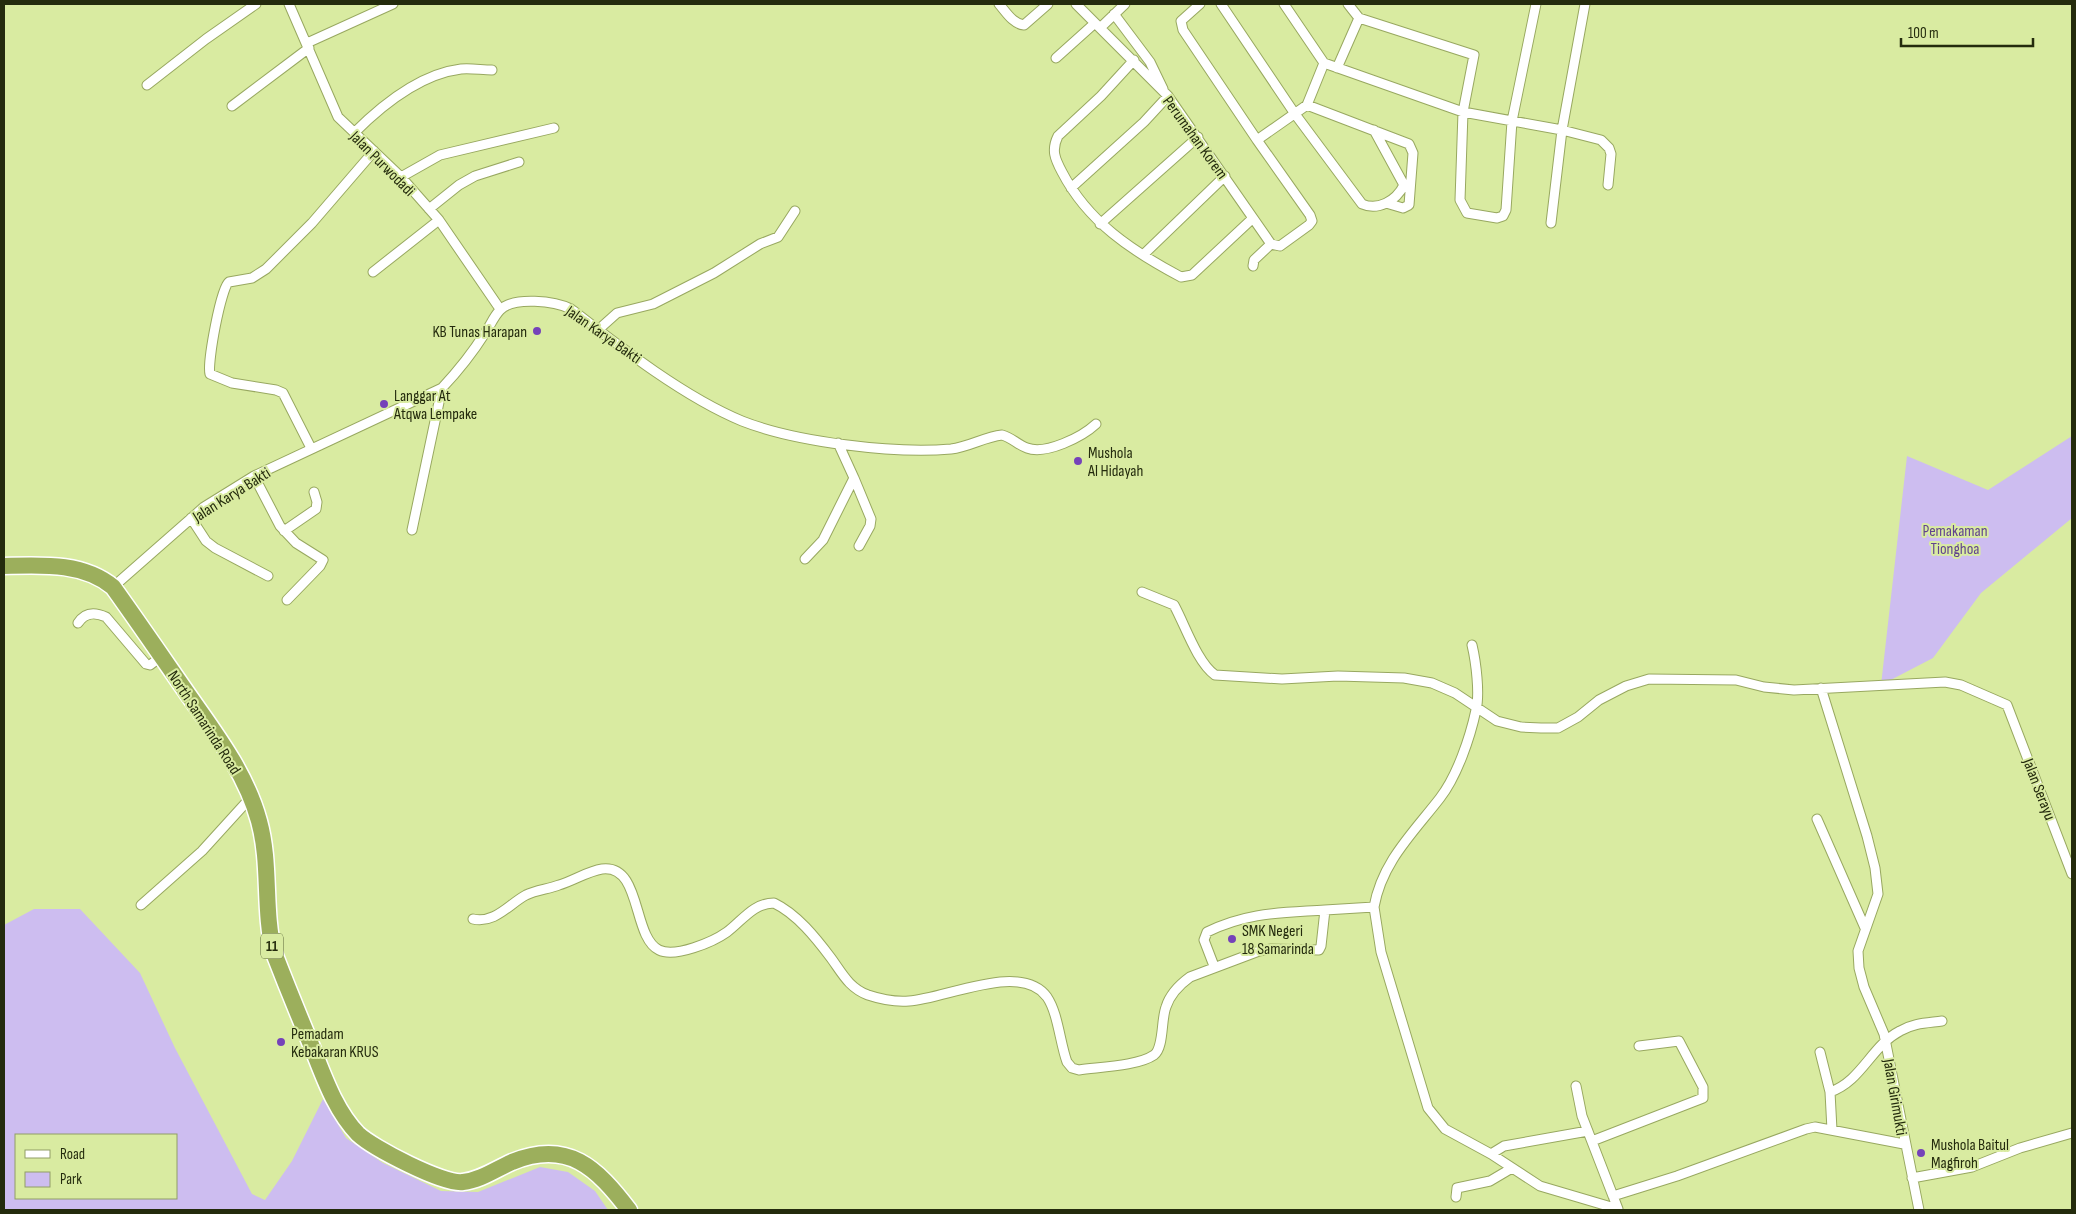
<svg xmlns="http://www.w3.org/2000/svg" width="2076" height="1214" viewBox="0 0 2076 1214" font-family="'Sofia Sans Condensed',sans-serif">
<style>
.green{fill:#cdbdf0;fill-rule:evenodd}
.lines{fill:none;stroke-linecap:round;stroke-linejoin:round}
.street-casing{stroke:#98a860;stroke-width:11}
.highway-casing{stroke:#fff;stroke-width:19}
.street{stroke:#fff;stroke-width:9}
.highway{stroke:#9caf5c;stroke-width:16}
.poi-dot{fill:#7542b9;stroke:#d9eba1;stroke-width:2}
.labels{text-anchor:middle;stroke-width:4;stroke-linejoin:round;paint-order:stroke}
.shield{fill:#d9eba1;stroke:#5a6539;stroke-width:1}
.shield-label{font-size:15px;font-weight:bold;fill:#242b0d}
.street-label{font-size:16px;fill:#242b0d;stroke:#d9eba1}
.poi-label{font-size:16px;fill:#242b0d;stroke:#d9eba1;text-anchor:start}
.park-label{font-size:16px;fill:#61438e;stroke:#d9eba1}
</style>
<rect width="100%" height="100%" fill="#d9eba1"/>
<!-- green -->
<path class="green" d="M2072 436V518L1981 593 1933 658 1881 685 1907 456 1988 490Z
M34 909H80L140 973 175 1048 252 1194 265 1200 292 1161 323 1099 346 1138 383 1163 441 1191 478 1192 540 1167 568 1172 595 1191 608 1210H4V925ZM16 1135H176V1198H16Z"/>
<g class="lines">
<!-- street casing -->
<g class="street-casing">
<path id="street" d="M289 4 338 117 401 177 439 220 500 309
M999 4C1006 12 1013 24 1024 25L1048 4
M1076 4 1100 28 1125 4
M1200 4 1181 21 1183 30 1257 140 1307 105 1324 63
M1221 4 1295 114 1362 204C1378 211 1396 201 1404 185
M1284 4 1324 63 1463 112 1562 130 1601 140 1609 148 1611 154 1608 185
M1348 4 1359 18 1474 55 1463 112 1460 200 1467 213 1497 218 1503 216 1506 210 1512 121 1536 4
M1114 14 1150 62 1163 89
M1100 28 1168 96 1271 244 1280 246 1309 225 1312 221 1310 215 1257 140
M307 43 393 4
M1056 58 1095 23
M1134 60 1101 96 1058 136C1051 150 1055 159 1062 172 1088 222 1132 251 1181 277L1192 275 1252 219
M1337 68 1359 18
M147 85 206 39 256 4
M1307 105 1409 144 1413 153 1409 205 1403 208 1386 203
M232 106 309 48
M1374 130 1404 185
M354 133C382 105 420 74 461 69 471 68 482 70 492 70
M401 177 440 155 554 128
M1071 188 1144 122 1168 96
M429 209 459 185 475 176 519 162
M1551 223 1562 130 1585 4
M1100 224 1198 137
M1143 255 1225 176
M1253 266 1254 260 1271 244
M373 272 439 220
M598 330 617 313 653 304 714 273 760 244 778 237 795 211
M311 448 283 393 276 390 232 383 210 374C207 363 221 287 229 282L252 278 266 269 312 223 374 151
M254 476 280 526 296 543 323 560 320 566 287 600
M854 478 871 519 870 526 859 546
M191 518 206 541 215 548 268 576
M412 530 442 388
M284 531 316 509 317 502 314 492
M805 559 823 540 854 478 838 443
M113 587 204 507 254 476 442 388C458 371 473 352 485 333 490 326 494 316 500 310 514 296 555 301 571 309 620 347 684 397 742 421 795 442 894 454 951 449 969 447 984 437 1002 435 1011 437 1018 445 1027 448 1046 455 1082 437 1096 424
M1142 592 1174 605C1185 625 1197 662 1215 675L1282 679 1338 676 1404 678 1432 683 1455 693 1497 721 1521 727 1541 728H1558L1578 717 1599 700 1626 686 1649 679 1736 680 1764 687 1794 690 1945 682 1961 685 2007 705 2072 874
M78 623C85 612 95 612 106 617L146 664 150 665 162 656
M1821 688 1867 836 1875 868 1878 894 1858 951 1859 968 1864 987 1884 1034 1919 1210
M1817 819 1865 928
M141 905 202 851 252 796
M1374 907C1382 862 1413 833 1440 798 1457 776 1470 738 1476 710 1480 694 1476 662 1472 645
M473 919C495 924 509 904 526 895 536 890 549 889 559 885 573 881 588 871 602 869 642 864 632 937 659 950 675 958 713 942 727 932 742 921 753 903 774 903 797 914 816 938 831 958 842 973 849 988 868 995 880 999 896 1002 909 1001 945 999 1021 961 1047 997 1058 1013 1060 1043 1067 1062L1072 1068 1079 1070C1100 1067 1138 1066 1154 1055 1164 1048 1161 1019 1166 1007 1170 994 1179 985 1190 977L1259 951 1271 949 1319 950 1321 946 1325 910 1374 907 1381 952 1428 1108 1445 1129 1491 1154 1540 1186 1618 1209 1613 1196 1677 1176 1806 1129 1815 1127 1904 1144
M1214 966 1204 940 1207 932C1248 912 1281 913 1325 910
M1820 1052 1830 1092 1832 1130
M1576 1086 1582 1116 1613 1196
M1830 1092C1862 1081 1871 1046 1900 1031 1913 1023 1927 1023 1942 1021
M1592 1141 1703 1098V1087L1679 1041 1639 1046
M1491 1154 1504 1146 1588 1131
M1912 1178 1972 1167 2020 1148 2072 1133
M1456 1197 1457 1188 1490 1181 1512 1168"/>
</g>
<!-- highway casing -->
<g class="highway-casing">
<path id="highway" d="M4 566C41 565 83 562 113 587 138 622 162 657 187 693 215 733 246 773 259 821 271 864 263 910 274 953 286 984 299 1016 312 1047 324 1077 335 1110 358 1134 373 1148 444 1185 463 1182 481 1180 496 1169 512 1162 568 1139 597 1168 629 1210"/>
</g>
<!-- street -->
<use href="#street" class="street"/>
<!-- highway -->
<use href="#highway" class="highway"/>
</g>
<!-- markers -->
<g class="poi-dot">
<circle cx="537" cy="331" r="5"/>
<circle cx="384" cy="404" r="5"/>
<circle cx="1078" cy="461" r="5"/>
<circle cx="1232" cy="939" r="5"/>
<circle cx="281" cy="1042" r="5"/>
<circle cx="1921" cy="1153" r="5"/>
</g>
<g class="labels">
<!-- shield labels -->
<rect class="shield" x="261" y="933.5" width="22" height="25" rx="4"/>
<g class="shield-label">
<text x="272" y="951">11</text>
</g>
<!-- street labels -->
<g class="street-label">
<text transform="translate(1196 137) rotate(54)" y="6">Perumahan Korem</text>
<text transform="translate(383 163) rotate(45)" y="6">Jalan Purwodadi</text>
<text transform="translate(604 334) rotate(35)" y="6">Jalan Karya Bakti</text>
<text transform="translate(231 494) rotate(-32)" y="6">Jalan Karya Bakti</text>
<text transform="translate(205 722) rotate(57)" y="6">North Samarinda Road</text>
<text transform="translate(2040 789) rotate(69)" y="6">Jalan Serayu</text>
<text transform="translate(1896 1097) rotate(80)" y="6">Jalan Girimukti</text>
</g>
<!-- poi labels -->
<g class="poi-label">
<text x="527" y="337" text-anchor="end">KB Tunas Harapan</text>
<text x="394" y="401">Langgar At<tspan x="394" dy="18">Atqwa Lempake</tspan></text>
<text x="1088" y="458">Mushola<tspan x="1088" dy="18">Al Hidayah</tspan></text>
<text x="1242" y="936">SMK Negeri<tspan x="1242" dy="18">18 Samarinda</tspan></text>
<text x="291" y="1039">Pemadam<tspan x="291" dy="18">Kebakaran KRUS</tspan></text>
<text x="1931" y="1150">Mushola Baitul<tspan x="1931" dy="18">Magfiroh</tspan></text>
</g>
<!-- park labels -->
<g class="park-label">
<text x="1955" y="536">Pemakaman<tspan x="1955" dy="18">Tionghoa</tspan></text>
</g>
</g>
<!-- border -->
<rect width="2076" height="1214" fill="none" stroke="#242b0d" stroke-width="10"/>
<!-- legend -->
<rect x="15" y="1134" width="162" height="65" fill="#d9eba1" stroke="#919e66"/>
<rect x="25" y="1150" width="25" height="8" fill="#ffffff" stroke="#919e66"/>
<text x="60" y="1159" font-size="15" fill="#242b0d">Road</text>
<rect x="25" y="1172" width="25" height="15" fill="#cdbdf0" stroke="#919e66"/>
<text x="60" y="1184" font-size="15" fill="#242b0d">Park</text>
<!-- scale -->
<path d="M1901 38v8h132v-8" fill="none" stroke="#242b0d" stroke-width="2.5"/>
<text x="1908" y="38" font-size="15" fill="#242b0d" stroke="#d9eba1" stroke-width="4" paint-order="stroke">100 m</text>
</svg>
